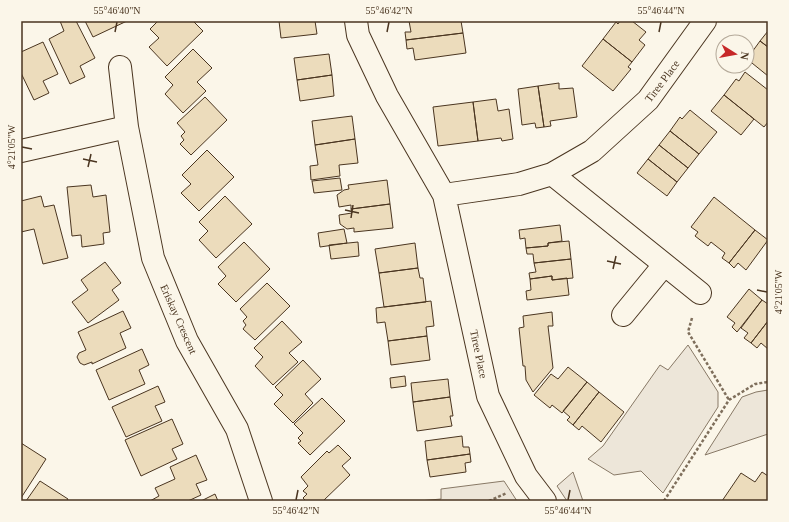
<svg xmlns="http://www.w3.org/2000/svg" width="789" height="522" viewBox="0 0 789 522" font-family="Georgia,serif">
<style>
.green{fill:#ede6d9;stroke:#887966}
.building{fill:#ecdcbc;stroke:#4a3520}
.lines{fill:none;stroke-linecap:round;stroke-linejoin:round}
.street-casing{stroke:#4a3520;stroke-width:24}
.path{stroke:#7f6f5c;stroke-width:2.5;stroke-dasharray:3 2;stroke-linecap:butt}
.street{stroke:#fbf6e9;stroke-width:22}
.ticks{fill:none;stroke:#4a3520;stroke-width:1.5}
.labels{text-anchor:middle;stroke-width:3;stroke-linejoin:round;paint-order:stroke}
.street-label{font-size:11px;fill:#4a3520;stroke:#fbf6e9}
.neatline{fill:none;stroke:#4a3520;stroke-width:1.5}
.ticks-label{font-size:10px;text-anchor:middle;fill:#4a3520}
</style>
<rect width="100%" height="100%" fill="#fbf6e9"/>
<!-- green -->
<path class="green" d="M688 345 718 392V407L663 493 641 471 614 475 588 459 603 446 660 365 668 370Z
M768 390V434L705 455 742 397 756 392Z
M573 472 583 501H567L557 486Z
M504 481 517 501H419L441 499V489Z"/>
<!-- building -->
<path class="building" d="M60 21H76L95 58 80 66 85 77 70 84 49 39 64 31Z
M85 21H127L93 37Z
M158 21H193L203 31 167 66 149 47 159 38 150 29Z
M279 21H315L317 34 281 38Z
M409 21H461L463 33 406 40 405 32H411Z
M620 21H632L646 32 639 40 645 45 632 62 603 39 616 22 618 24Z
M768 31V47L760 41Z
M463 33 466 53 415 60 413 48 407 49 406 40Z
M603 39 632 62 628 67 631 69 613 91 582 66Z
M760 41 768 47V76L747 59Z
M43 42 58 74 43 81 49 93 34 100 21 73V52Z
M193 49 212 68 197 82 206 91 183 113 165 94 173 85 165 77Z
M329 54 332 75 297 80 294 58Z
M745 72 768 90V122L764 127 724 95 736 79 739 81Z
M332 75 334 96 300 101 297 80Z
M559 83V89L573 88 577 117 550 121 551 126 544 127 538 86Z
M538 86 544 127 536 128 535 123 522 125 518 89Z
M724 95 754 119 741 135 711 111Z
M205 97 227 120 191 155 180 144 184 140 181 136 185 132 177 123Z
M496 99 498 111 509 109 513 139 502 141 501 138 478 141 473 102Z
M473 102 478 141 438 146 433 107Z
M690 110 717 132 699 154 670 131 680 117 682 119Z
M352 116 355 139 315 145 312 121Z
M670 131 699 154 688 168 659 145Z
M355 139 358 163 339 165 340 176 311 180 310 166 318 165 315 145Z
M659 145 688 168 677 182 648 159Z
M207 150 234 177 199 211 181 193 191 184 182 175Z
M648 159 677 182 667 196 637 173Z
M340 178 342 190 314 193 312 181Z
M387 180 390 204 351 209V205L339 207 337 195 344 190 349 189 348 185Z
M91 185 93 197 106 195 110 232 103 233 104 244 82 247 81 235 72 236 67 187Z
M41 196 44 207 54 205 68 258 43 264 34 229 21 232V201Z
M225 196 252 224 216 258 199 240 208 231 199 222Z
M714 197 755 230 729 263 722 258 725 253 711 242 708 246 695 236 698 232 691 227Z
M390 204 393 228 354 232V228L347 229 340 224 339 215 352 213 351 209Z
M560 225 562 241 548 243V246L526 248 525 238 520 239 519 230Z
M344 229 347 243 320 247 318 233Z
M755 230 768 240 746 270 738 263 734 268 729 263Z
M569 241 571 259 534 263 533 254H527L526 248 548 246V243Z
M244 242 270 269 236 302 218 284 226 276 218 267Z
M358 242 359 256 331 259 329 245Z
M415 243 418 268 379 273 375 249Z
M571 259 573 278 552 280V276L530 279 529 273 536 272 534 263Z
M105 262 121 283 112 290 119 300 88 323 72 302 88 290 81 280Z
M418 268 420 278H423L426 302 384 307 379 273Z
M552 276V280L567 278 569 295 527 300 526 291 531 290 530 279Z
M267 283 290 306 255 340 243 329 246 325 243 321 247 317 240 309Z
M749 289 762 300 737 332 732 327 735 323 727 317Z
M762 300 768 304V321L751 343 744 338 748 333 741 328Z
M431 301 434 326 426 327 427 336 388 341 385 322 377 323 376 308Z
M123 311 131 328 120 333 126 348 92 364V362L84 365 80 363 77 357 79 353 86 350 78 332Z
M552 312 553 326H548L553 368 533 392 526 380 525 366H523L519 328 524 327 523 316Z
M282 321 302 342 289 353 298 362 273 385 255 366 263 357 254 348Z
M768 321V349L761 343 757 348 751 343Z
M427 336 430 360 391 365 388 341Z
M142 349 149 365 139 370 145 384 109 400 96 370Z
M303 360 321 379 305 394 313 403 293 423 274 404 283 395 275 387Z
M568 367 587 382 562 413 552 405 550 408 534 395 551 374 558 379Z
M405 376 406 386 391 388 390 378Z
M448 379 450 397 413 402 411 383Z
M587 382 599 392 573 425 567 420 570 417 563 411Z
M158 386 165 402 155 406 162 421 126 437 112 407Z
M599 392 624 412 601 442 582 426 579 430 573 425Z
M450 397 453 416H450L452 426 417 431 413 402Z
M322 398 345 421 310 455 298 443 301 441 298 438 303 433 294 424Z
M172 419 183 444 172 449 177 459 141 476 125 440Z
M462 436 463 447H469L470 454 427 460 425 441Z
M21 443 46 459 21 498Z
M338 445 351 458 342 466 350 475 323 501H306L303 498 307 494 303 491 308 486 301 477 327 451 329 453Z
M470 454 471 462 465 463 466 472 430 477 427 460Z
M196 455 207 480 196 484 201 495 188 501H150L159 496 155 488 175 479 170 467Z
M762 472 768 476V501H722L741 473 755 482Z
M40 481 68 499 67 501H26Z
M215 494 218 501H201Z"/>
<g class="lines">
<!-- street casing -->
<g class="street-casing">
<path id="street" d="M356 21 358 35 387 96 444 195 488 396 526 476 545 501
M120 67 127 127 153 258 187 341 237 429 261 501
M21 151 127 127
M552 174 700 293
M444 195 519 184 552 174 592 151 648 100 705 21
M623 315 664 265"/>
</g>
<!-- path -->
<path class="path" d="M692 318 688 332 729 400
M489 501 507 493
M664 501 729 400 755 384 768 382"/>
<!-- street -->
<use href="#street" class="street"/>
</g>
<!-- ticks -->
<path class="ticks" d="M115 32 117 22M387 32 389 22M659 32 661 22M22 147 32 149M83 159 97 162M88 167 91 154M345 210 359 213M351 218 353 205M607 261 621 264M613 269 616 256M757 290 767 292M296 500 298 490M568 500 570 490"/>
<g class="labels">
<!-- street labels -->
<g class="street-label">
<text transform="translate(662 81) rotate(-53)" y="4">Tiree Place</text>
<text transform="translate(179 319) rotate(66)" y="4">Eriskay Crescent</text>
<text transform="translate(479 354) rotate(78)" y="4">Tiree Place</text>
</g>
</g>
<!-- border -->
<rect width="789" height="522" fill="none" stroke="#fbf6e9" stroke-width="44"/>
<!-- north arrow -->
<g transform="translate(735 54) rotate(101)"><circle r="19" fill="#fbf6e9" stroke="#b4a999"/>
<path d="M0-3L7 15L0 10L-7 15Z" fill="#c62828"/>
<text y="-6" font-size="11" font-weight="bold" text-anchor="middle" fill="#4a3520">N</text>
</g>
<rect x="22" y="22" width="745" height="478" class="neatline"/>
<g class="ticks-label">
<text x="117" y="14">55°46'40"N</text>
<text x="389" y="14">55°46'42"N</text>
<text x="661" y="14">55°46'44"N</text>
<text transform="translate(11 147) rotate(-90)" y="4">4°21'05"W</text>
<text transform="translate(778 292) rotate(-90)" y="4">4°21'05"W</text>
<text x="296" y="514">55°46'42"N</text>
<text x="568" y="514">55°46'44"N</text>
</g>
</svg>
